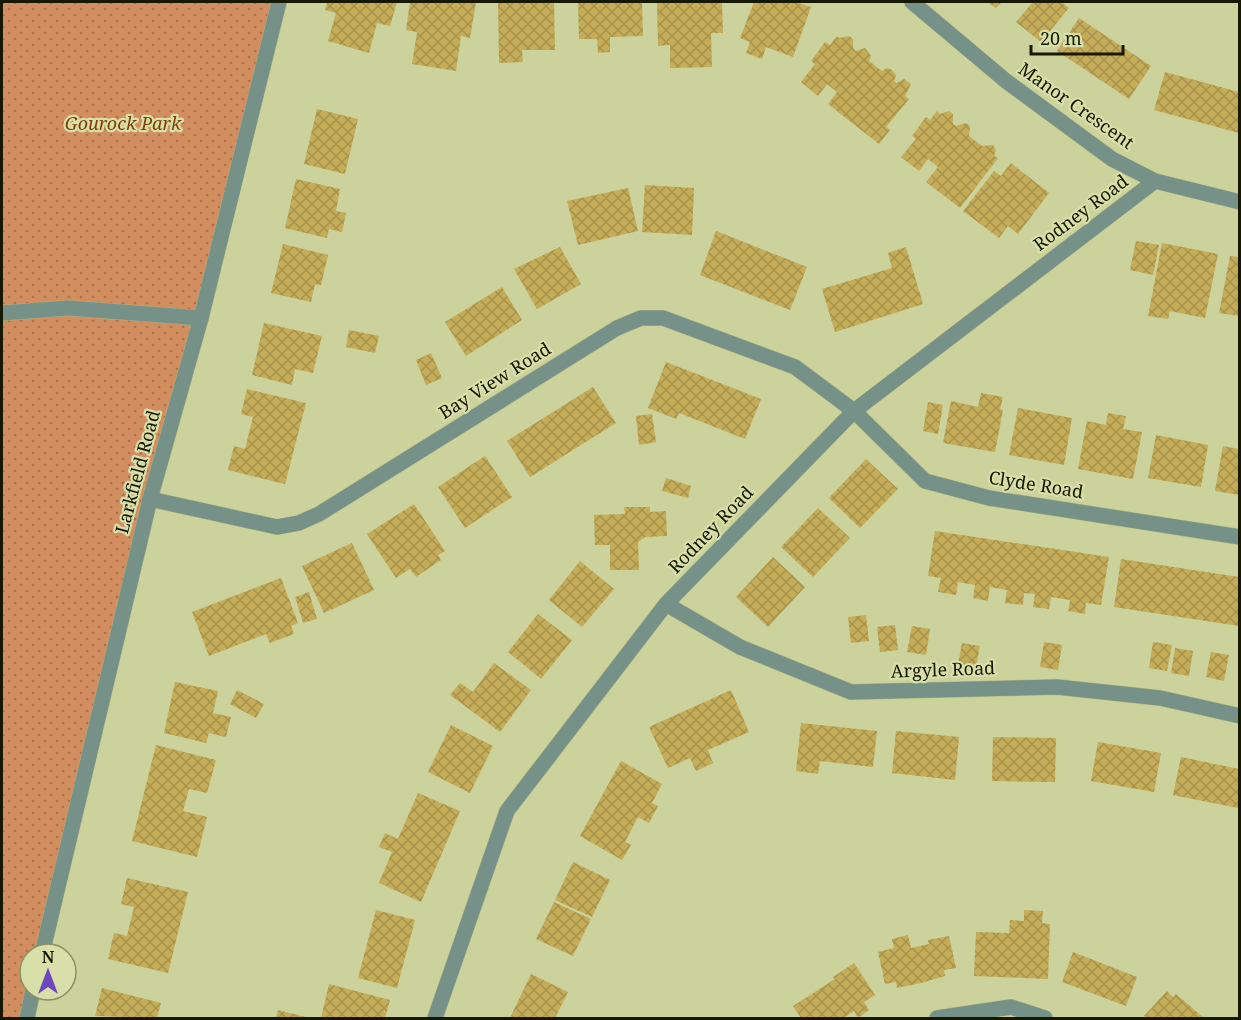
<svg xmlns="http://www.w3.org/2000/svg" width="1241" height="1020" viewBox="0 0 1241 1020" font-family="'Noto Serif',serif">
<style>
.park{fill:url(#park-dots)}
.building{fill:url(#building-cross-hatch)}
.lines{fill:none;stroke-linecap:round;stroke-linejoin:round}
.service-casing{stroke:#aab180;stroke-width:16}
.minor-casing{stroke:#aab180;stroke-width:16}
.tertiary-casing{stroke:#aab180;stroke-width:16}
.service{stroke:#769188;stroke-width:15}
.minor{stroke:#769188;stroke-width:15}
.tertiary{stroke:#769188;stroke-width:15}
.labels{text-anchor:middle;stroke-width:4.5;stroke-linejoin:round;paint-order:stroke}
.street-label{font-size:18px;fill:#161804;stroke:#d8dfa8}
.park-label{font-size:18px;font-style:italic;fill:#7f3e00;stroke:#d8dfa8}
</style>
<defs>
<pattern id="park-dots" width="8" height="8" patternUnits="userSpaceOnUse" patternTransform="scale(1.5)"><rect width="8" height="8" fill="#d38e60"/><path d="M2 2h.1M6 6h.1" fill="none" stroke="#aa734d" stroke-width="1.8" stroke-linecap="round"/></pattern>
<pattern id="building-cross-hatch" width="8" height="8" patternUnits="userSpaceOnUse" patternTransform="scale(1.5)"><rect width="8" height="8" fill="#c4ac58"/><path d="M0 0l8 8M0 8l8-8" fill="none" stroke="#a8934b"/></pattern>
</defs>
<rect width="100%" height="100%" fill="#cbd29b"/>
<!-- park -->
<path class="park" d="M2 2H279L42 954H30L27 1018H2Z"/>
<!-- building -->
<path class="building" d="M327 2H397L390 26 377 23 369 53 328 41 336 13 325 10Z
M410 2H476L470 38 461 36 456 71 412 64 417 32 406 30Z
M498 2H554L555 50H522L523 62 499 63Z
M578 2H642L643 36 610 37V52L598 53 597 39H579Z
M657 2H722L723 33H711L712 67 670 68V45L658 46Z
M754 2H795L811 7 793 57 766 47 762 59 746 53 750 42 740 38Z
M987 2H1002L996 8Z
M1033 2H1061L1069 8 1041 42 1016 22Z
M1079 18 1151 66 1129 99 1057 51Z
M837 36 839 38 849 36 853 39V48L856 51 865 48 871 56 869 61 882 71 887 68 892 70 896 75 894 81 897 83 904 79 911 84 905 96 909 99 886 127 890 130 879 144 828 104 837 92 827 84 818 96 801 82 815 64 811 61 825 42 830 45Z
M1165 72 1239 92V133L1154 110Z
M317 109 358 119 345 174 304 164Z
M937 111 940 114 949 111 953 114V124L956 126 966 123 970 126 969 136 982 146 993 145 996 150 994 156 998 158 960 208 926 182 938 167 928 159 919 171 901 157 916 139 912 136 926 117 930 120Z
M1011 163 1049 193 1018 234 1008 226 999 238 963 211 994 171 1001 176Z
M296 179 340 189 336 211 346 213 342 232 329 229 327 238 285 228Z
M645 185 694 188 692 235 642 232Z
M628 188 638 231 578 245 567 201Z
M716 231 807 267 790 310 700 275Z
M1136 241 1159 245 1153 275 1130 270Z
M1162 243 1218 254 1205 318 1170 311 1168 319 1148 316Z
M283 244 328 255 321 285 315 284 311 302 271 293Z
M560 247 581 284 537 309 514 269Z
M906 247 923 304 835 332 822 289 892 268 888 253Z
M1230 256 1239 257V316L1219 313Z
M502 287 522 320 466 356 445 322Z
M264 323 322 336 313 373 295 369 292 385 252 375Z
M349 330 379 336 375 353 346 347Z
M431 353 442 378 426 385 416 360Z
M666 362 761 399 745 439 679 413 676 419 648 408Z
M593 387 616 423 530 477 507 441Z
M247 389 306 403 285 484 228 470 234 446 245 449 253 417 241 414Z
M981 393 1003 397 1000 409 1003 410 995 452 943 443 951 401 978 407Z
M928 402 943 405 938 434 923 431Z
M1018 408 1072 418 1064 465 1009 455Z
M1108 413 1126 416 1123 429 1142 432 1133 479 1078 469 1087 421 1106 425Z
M652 414 656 442 639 445 636 416Z
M1156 435 1208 445 1201 487 1148 478Z
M1223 446 1239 449V495L1215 491Z
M485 456 512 497 465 528 438 487Z
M866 459 898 489 860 528 829 498Z
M666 478 691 486 688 498 662 491Z
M414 504 445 551 438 555 441 560 416 577 410 569 396 578 367 534Z
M624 507H650V512L666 511 667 536 645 537 638 542 639 570H610V545H595L594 515 625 514Z
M818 508 850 538 813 577 781 547Z
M935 531 1109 557 1101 605 1086 603 1085 614 1068 611 1070 600 1051 597 1049 609 1033 607 1035 594 1024 593 1023 605 1005 603 1007 590 990 587 988 601 973 598 975 585 958 582 956 595 938 592 941 578 928 576Z
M352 543 374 590 324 613 302 566Z
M773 557 805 587 768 627 736 597Z
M1121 559 1239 577V626L1114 607Z
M580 561 614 589 582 627 549 600Z
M281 578 298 623 291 626 294 634 270 643 266 634 209 656 192 612Z
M309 592 317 619 303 623 295 597Z
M538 614 572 640 541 679 508 652Z
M866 615 869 641 851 643 848 617Z
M895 625 898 650 880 652 877 627Z
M912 626 930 629 926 655 907 652Z
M1044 642 1062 645 1058 670 1040 667Z
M1153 642 1172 645 1167 671 1149 668Z
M962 643 980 646 975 672 957 669Z
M1175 648 1193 651 1189 676 1171 673Z
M1211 652 1229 655 1224 681 1206 677Z
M494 663 531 690 500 732 450 695 460 683 473 692Z
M175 682 218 691 213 713 231 717 226 737 209 733 206 743 164 733Z
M237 690 264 704 256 718 230 704Z
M731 690 749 732 708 750 713 763 696 771 690 758 668 768 649 727Z
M801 723 877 731 873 767 820 761 818 774 796 771Z
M451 725 493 746 470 793 428 772Z
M896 731 959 737 955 780 892 773Z
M993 737 1056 738 1055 782 992 781Z
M1098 742 1161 753 1154 792 1091 781Z
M156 745 216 760 207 793 189 789 183 811 207 817 197 857 132 841Z
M1181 757 1239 769 1238 808 1173 795Z
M621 761 662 784 652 803 658 806 649 823 638 817 625 842 631 845 622 860 580 836Z
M418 793 460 811 421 902 379 883 392 852 379 847 385 833 398 839Z
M573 862 610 880 592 917 555 900Z
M127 878 188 892 168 973 108 959 114 933 127 936 134 907 121 904Z
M554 902 591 919 573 956 536 939Z
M376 910 415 920 397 988 358 978Z
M1024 910 1043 911 1042 923 1050 924 1048 979 974 976 976 932 1009 933 1010 920 1024 921Z
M908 935 911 948 929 944 928 940 949 936 956 968 944 970 945 976 921 983 897 988 896 982 885 984 878 952 894 948 892 939Z
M1073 952 1137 977 1126 1006 1062 982Z
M854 963 875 995 864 1002 869 1010 858 1018 854 1011 843 1018H801L793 1006 835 979 833 977Z
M531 974 568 992 555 1018H510Z
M329 984 390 1000 385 1018H321Z
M102 988 161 1003 157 1018 95 1016Z
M1167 991 1173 997 1176 994 1204 1018H1147L1144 1016Z
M278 1010 310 1018H276Z"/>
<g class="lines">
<!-- service casing -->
<g class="service-casing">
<path id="service" d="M2 313 68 308 201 318"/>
</g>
<!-- minor casing -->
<g class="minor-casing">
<path id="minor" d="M912 2 1006 81 1112 159 1155 181 1240 202
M150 499 277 527 299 523 319 514 617 328 641 318H663L795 367 854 411 925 481 989 498 1240 537
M666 604 740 647 851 692 1057 687 1160 698 1240 716
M435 1018 507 811 666 604 854 411 1155 181
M937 1018 1011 1007 1045 1018"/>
</g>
<!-- tertiary casing -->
<g class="tertiary-casing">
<path id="tertiary" d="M42 954 150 499 201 318 279 2
M27 1018 33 990"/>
</g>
<!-- service -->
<use href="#service" class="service"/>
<!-- minor -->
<use href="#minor" class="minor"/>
<!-- tertiary -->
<use href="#tertiary" class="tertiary"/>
</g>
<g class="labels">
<!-- street labels -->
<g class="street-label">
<text transform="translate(1076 106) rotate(35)" y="6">Manor Crescent</text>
<text transform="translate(1081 213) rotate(-37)" y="6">Rodney Road</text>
<text transform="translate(495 381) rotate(-32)" y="6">Bay View Road</text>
<text transform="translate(138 472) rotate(-75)" y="6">Larkfield Road</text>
<text transform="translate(1036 485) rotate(9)" y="6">Clyde Road</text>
<text transform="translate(711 530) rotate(-46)" y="6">Rodney Road</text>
<text transform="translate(943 670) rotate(-2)" y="6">Argyle Road</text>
</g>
<!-- park labels -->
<g class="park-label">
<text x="123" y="130">Gourock Park</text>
</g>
</g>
<!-- border -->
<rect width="1241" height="1020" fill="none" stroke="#161804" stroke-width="6"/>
<!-- north arrow -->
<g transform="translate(48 972)"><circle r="28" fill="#d8dfa8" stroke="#8a8f66" stroke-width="1.5"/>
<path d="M0-4.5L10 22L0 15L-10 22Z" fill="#6d47bf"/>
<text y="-9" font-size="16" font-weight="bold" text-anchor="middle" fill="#161804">N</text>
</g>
<!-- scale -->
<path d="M1031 45v9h92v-9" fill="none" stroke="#161804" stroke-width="3"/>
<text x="1040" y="45" font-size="18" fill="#161804" stroke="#d8dfa8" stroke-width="4.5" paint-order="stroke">20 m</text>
</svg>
